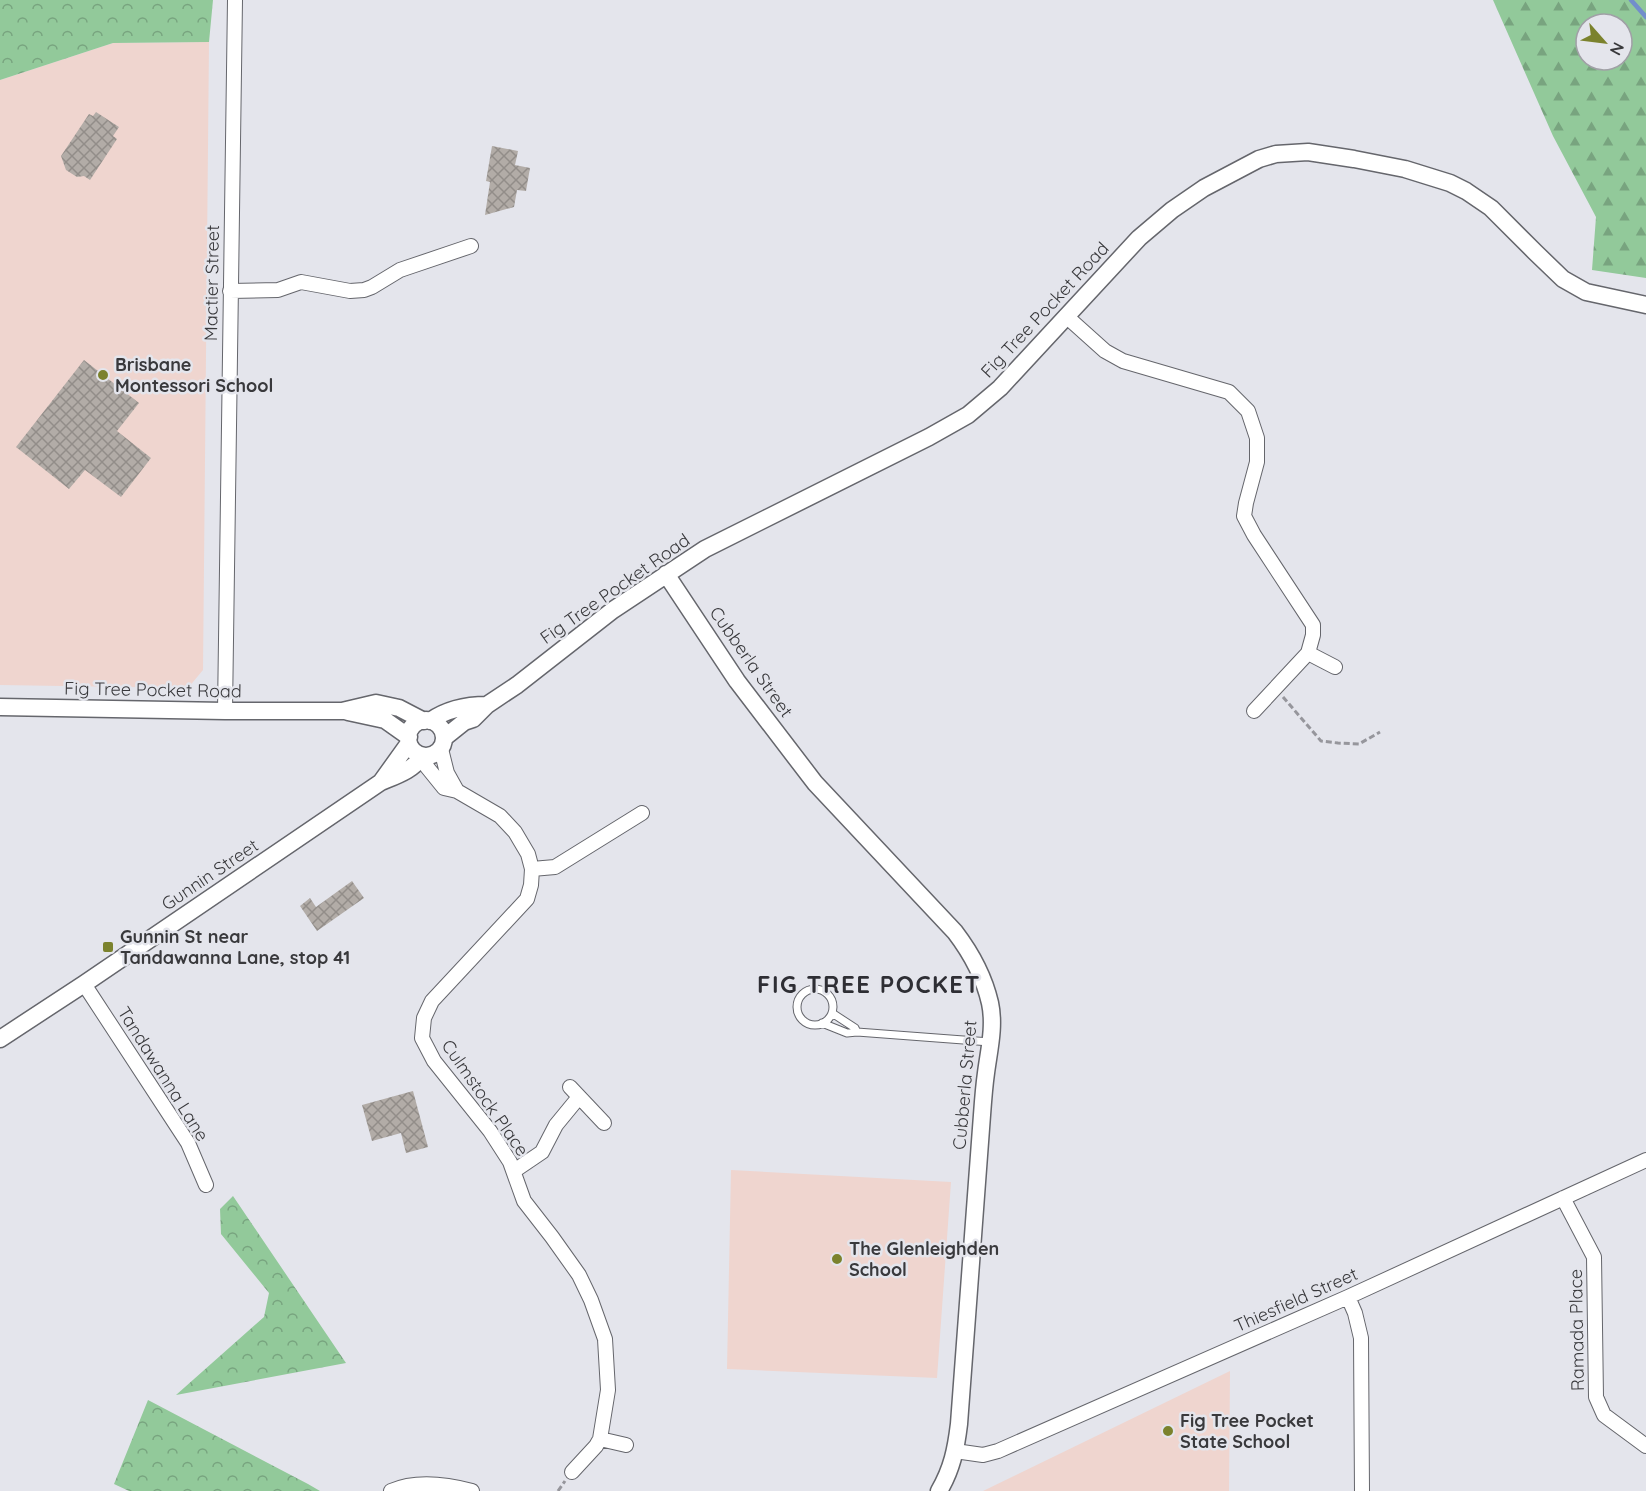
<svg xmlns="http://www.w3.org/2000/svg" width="1646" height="1491" viewBox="0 0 1646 1491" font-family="Quicksand,sans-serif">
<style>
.education{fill:#efd5cf}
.forest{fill:url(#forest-firs);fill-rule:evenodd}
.park{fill:url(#park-crowns)}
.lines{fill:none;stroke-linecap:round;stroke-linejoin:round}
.stream{stroke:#728ecb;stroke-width:4.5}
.building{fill:url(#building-cross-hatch)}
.service-casing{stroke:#65666c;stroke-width:9}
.minor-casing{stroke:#65666c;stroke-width:16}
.tertiary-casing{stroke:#65666c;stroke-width:19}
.path{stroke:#96969c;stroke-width:3;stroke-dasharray:6 3;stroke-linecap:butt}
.service{stroke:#fff;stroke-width:7}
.minor{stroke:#fff;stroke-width:14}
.tertiary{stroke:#fff;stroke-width:16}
.poi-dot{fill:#7b822d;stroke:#e4e5ec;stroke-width:2}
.labels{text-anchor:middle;stroke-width:5;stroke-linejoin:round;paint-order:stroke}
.street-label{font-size:18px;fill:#39393c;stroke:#e4e5ec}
.poi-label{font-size:18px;font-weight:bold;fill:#39393c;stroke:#e4e5ec;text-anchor:start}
.district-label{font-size:24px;font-weight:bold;letter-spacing:1.5px;fill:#2e2e34;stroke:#e4e5ec}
</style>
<defs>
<pattern id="forest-firs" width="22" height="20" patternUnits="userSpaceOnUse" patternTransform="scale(1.5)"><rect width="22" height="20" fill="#92c99a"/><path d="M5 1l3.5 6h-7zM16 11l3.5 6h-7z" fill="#78a47f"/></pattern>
<pattern id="park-crowns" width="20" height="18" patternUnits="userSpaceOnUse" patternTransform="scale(1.5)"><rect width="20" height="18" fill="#92c99a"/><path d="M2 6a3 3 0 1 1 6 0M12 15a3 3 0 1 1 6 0" fill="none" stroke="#78a47f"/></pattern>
<pattern id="building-cross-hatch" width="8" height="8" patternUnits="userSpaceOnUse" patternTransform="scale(1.5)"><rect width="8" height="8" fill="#b2aca7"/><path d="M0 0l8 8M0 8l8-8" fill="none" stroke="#928d89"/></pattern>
</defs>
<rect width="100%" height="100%" fill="#e4e5ec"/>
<!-- education -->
<path class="education" d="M209 42 203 670 188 688 0 685V80L113 43Z
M731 1170 951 1182 937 1378 727 1369Z
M1230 1371 1229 1491H983Z"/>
<!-- forest -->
<path class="forest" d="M1493 0H1646V278L1592 270 1596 217 1553 136ZM1586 24H1622V60H1586Z"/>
<!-- park -->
<path class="park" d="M0 0H213L209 42 113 43 0 80Z
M233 1196 346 1363 176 1395 264 1317 269 1293 221 1234 220 1209Z
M148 1400 308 1484 320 1491H129L114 1484Z"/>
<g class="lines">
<!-- stream -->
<path class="stream" d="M1631 0 1646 17"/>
</g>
<!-- building -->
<path class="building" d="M96 112 119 127 113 136 117 139 90 180 84 176 77 177 66 170 61 156 89 114 93 116Z
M492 146 518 151 515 165 530 168 526 191 517 190 514 207 485 215 490 182 486 181Z
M84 360 139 403 117 431 151 458 121 497 85 470 69 489 16 447Z
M352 881 364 898 317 931 300 906 310 898 316 907Z
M413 1091 428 1147 406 1153 401 1133 372 1141 362 1105Z"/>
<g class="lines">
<!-- service casing -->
<g class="service-casing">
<path id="service" d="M797 1007a18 18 0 1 1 36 0a18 18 0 1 1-36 0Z
M832 1013 855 1028 857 1032
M822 1023 847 1033 857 1032 990 1042"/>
</g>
<!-- minor casing -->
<g class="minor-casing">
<path id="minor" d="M230 291 278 290 301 282 350 291 364 290 372 287 400 270 471 246
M1066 316 1105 351 1123 361 1229 392 1248 411 1257 438V462L1246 503 1244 516 1254 535 1313 625V635L1308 653 1254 711
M1308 653 1335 667
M225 711 235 0
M441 749 447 773 457 791
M425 756 427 767 444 788 457 791 500 816 515 832 528 854 532 869 531 885 527 899 432 1001 424 1018 422 1038 434 1061 490 1131 510 1162 524 1201 552 1237 579 1275 591 1300 605 1339 608 1390 600 1439 596 1446 572 1472
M532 869 555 867 642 813
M84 984 188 1143 206 1185
M570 1087 604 1123
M514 1171 542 1152 556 1125 579 1097
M1563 1198 1594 1257 1596 1397 1604 1415 1646 1446
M1348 1297 1355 1313 1361 1338 1362 1491
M600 1439 626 1445
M955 1451 983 1455 998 1451 1348 1297 1646 1160
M391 1491C416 1480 446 1484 472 1491"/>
</g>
<!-- tertiary casing -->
<g class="tertiary-casing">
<path id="tertiary" d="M666 574 737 681 815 783 955 932C971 953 984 977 990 1003 995 1026 989 1050 986 1073 984 1087 983 1101 982 1115L959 1424C956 1449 952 1469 939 1491
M0 707 225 711H342L376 703 399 708 424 721
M348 712 385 720 409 737
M408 738a18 18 0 1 1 36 0a18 18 0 1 1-36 0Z
M430 721C447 709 466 705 487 705
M444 738 464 722 473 719 487 705 517 685 613 610 705 549 929 437 968 415 1000 388 1139 238 1172 210 1204 188 1259 159 1276 154 1308 152 1354 159 1405 169 1450 183 1466 191 1491 208 1535 252 1563 279 1586 292 1646 305
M381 782 409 743
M0 1039 84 984 381 782C395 776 414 770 422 756"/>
</g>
<!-- path -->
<path class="path" d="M1283 697 1321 741 1338 743 1359 744 1380 732
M558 1491 565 1481"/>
<!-- service -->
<use href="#service" class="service"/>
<!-- minor -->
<use href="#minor" class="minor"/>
<!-- tertiary -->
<use href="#tertiary" class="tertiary"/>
</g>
<!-- markers -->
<g class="poi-dot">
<circle cx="103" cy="375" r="6"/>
<rect x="102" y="941" width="12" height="12" rx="3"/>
<circle cx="837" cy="1259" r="6"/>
<circle cx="1168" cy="1431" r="6"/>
</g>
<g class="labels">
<!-- street labels -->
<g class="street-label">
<text transform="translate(212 283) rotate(-89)" y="6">Mactier Street</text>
<text transform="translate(1045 310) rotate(-47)" y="6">Fig Tree Pocket Road</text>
<text transform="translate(615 589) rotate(-35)" y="6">Fig Tree Pocket Road</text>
<text transform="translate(751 662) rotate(55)" y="6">Cubberla Street</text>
<text transform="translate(153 690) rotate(1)" y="6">Fig Tree Pocket Road</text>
<text transform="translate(210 875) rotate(-34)" y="6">Gunnin Street</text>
<text transform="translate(163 1074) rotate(58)" y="6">Tandawanna Lane</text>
<text transform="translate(965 1085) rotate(-85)" y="6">Cubberla Street</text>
<text transform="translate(485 1098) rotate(55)" y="6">Culmstock Place</text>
<text transform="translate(1296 1300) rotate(-24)" y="6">Thiesfield Street</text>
<text transform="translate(1577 1330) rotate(-91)" y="6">Ramada Place</text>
</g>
<!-- poi labels -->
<g class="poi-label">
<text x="115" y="371">Brisbane<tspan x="115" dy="21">Montessori School</tspan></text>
<text x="120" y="943">Gunnin St near<tspan x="120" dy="21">Tandawanna Lane, stop 41</tspan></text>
<text x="849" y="1255">The Glenleighden<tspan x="849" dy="21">School</tspan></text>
<text x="1180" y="1427">Fig Tree Pocket<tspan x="1180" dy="21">State School</tspan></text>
</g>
<!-- district labels -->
<g class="district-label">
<text x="869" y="993">FIG TREE POCKET</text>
</g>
</g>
<!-- north arrow -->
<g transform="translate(1604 42) rotate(118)"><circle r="28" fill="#e4e5ec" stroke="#a0a0a6" stroke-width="1.5"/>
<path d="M0-4.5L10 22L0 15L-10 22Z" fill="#7b822d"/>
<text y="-9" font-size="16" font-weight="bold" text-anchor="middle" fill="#39393c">N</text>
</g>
</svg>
